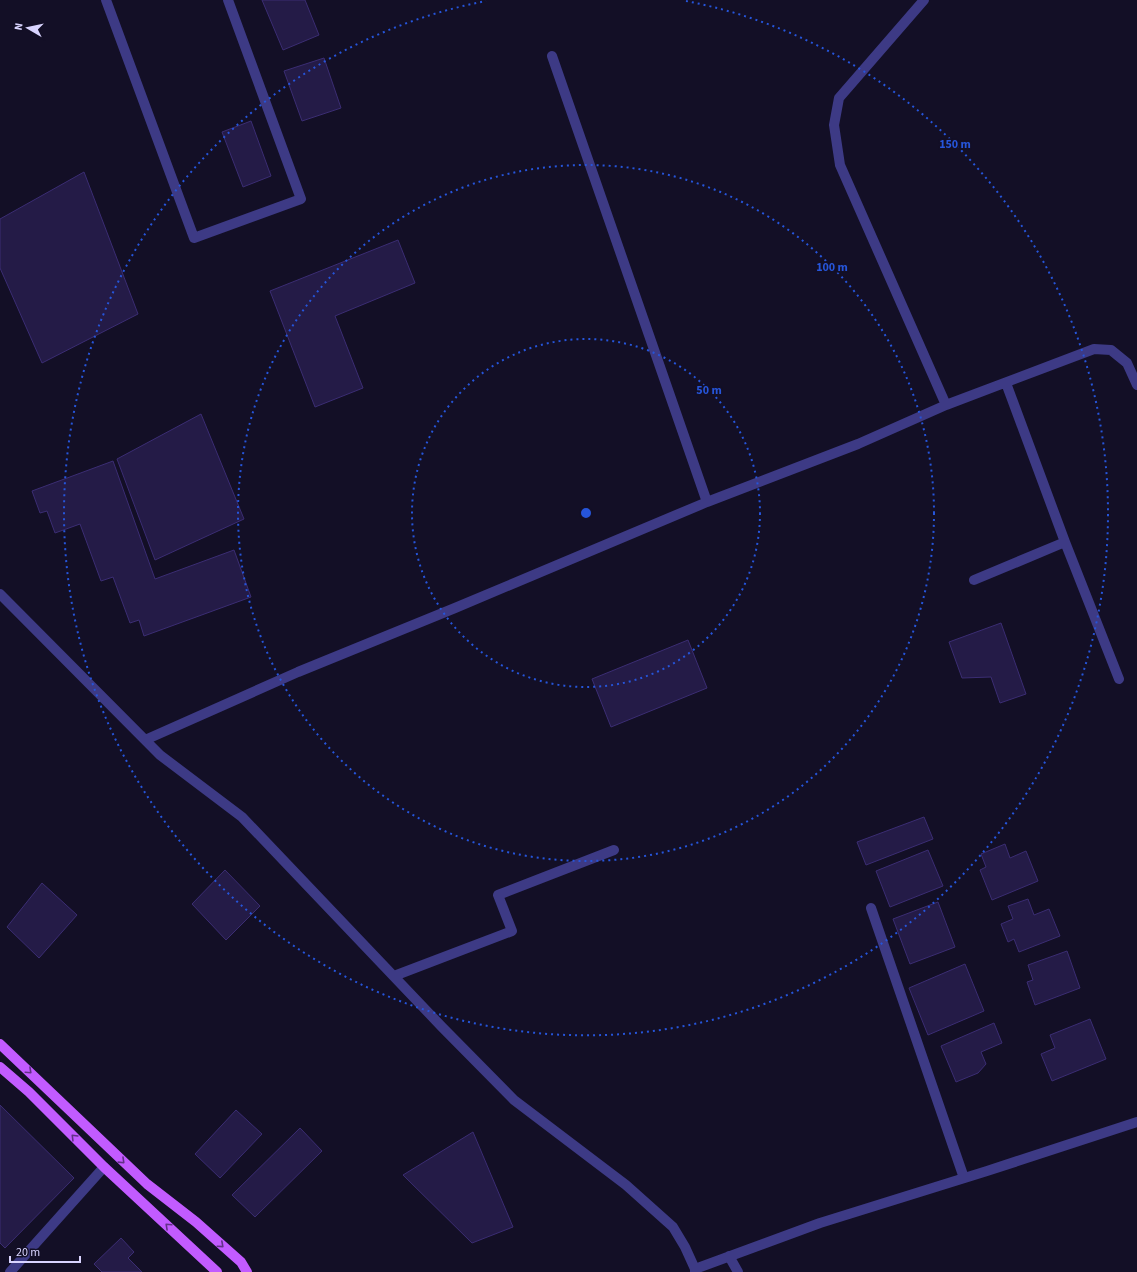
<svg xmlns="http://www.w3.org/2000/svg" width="1137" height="1272" viewBox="0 0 1137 1272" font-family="'Source Sans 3',sans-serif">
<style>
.building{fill:#241b47;stroke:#3b2d73}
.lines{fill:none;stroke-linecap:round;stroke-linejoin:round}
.minor{stroke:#3d3a85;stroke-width:10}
.major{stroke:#c25bff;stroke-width:10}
.oneway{stroke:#623188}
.ring{fill:none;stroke:#2655da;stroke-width:2;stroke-dasharray:2 4}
.centre{fill:#2655da;stroke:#130f26;stroke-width:2}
.ring-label{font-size:12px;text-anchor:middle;font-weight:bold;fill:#2655da;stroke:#130f26;stroke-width:3.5;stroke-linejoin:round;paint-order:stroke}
</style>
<rect width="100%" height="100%" fill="#130f26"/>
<!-- building -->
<path class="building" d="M262 0H305L319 35 283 50Z
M324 58 341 108 302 121 284 71Z
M251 121 271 176 243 187 222 132Z
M84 172 138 314 42 363 0 268V219Z
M398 240 415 283 335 316 363 388 315 407 270 291Z
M201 414 244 519 155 560 117 459Z
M113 461 155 579 234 550 251 597 144 636 139 620 130 623 113 577 101 581 80 524 55 533 47 511 40 513 32 491Z
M1001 623 1026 694 1000 703 991 677 962 678 949 642Z
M688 640 707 688 611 727 592 679Z
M924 817 933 839 866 865 857 842Z
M1005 844 1010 858 1026 851 1038 881 992 900 980 870 986 867 981 854Z
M928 850 943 886 890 907 876 871Z
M225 870 260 906 226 940 192 904Z
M42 883 77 915 39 958 7 927Z
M1028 899 1034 915 1049 909 1060 936 1019 952 1014 939 1008 942 1001 924 1013 919 1008 906Z
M938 902 955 947 910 964 893 919Z
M1067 951 1080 988 1035 1005 1027 982 1033 980 1028 965Z
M965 964 984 1011 928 1035 909 988Z
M1090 1019 1106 1059 1052 1081 1041 1054 1055 1048 1050 1035Z
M994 1023 1002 1043 981 1052 986 1064 978 1073 956 1082 941 1046Z
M0 1105 74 1178 5 1248 0 1243Z
M236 1110 262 1134 220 1178 195 1154Z
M300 1128 322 1151 255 1217 232 1195Z
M473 1132 513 1227 472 1243 403 1175Z
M121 1238 134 1252 128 1258 142 1272H102L94 1264Z"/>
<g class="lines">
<!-- minor -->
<path class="minor" d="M106 0 194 238 301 199 228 0
M924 0 839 98 834 125 840 165 946 405
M552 56 707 502
M1006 383 1065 542 1119 679
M974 580 1065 542
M0 594 160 755 242 817 442 1027 514 1100 626 1185 673 1227 685 1247 695 1269V1272
M145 740 298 672 455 608 707 502 858 444 946 405 1094 349 1111 350 1127 363 1137 385
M871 908 964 1178
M394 976 512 931 498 895 614 850
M729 1256 738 1272
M695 1269 820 1223 987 1171 1137 1122
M10 1272 104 1167"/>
<!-- major -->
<path class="major" d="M0 1044 147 1184 196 1222 241 1262 247 1272
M0 1067 29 1092 104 1167 217 1272"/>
</g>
<!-- one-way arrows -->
<defs><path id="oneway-chevron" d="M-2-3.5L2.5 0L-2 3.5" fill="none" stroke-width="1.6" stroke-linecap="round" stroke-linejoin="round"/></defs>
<g class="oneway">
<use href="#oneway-chevron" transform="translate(29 1071) rotate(43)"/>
<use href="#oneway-chevron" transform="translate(74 1137) rotate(-135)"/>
<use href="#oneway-chevron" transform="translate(122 1161) rotate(44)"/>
<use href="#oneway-chevron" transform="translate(168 1226) rotate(-137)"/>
<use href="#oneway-chevron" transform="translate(221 1245) rotate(42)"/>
</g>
<!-- distance rings -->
<g class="ring">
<circle cx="586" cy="513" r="174"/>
<circle cx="586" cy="513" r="348"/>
<path d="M686 1A522 522 0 1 1 486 1"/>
</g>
<circle cx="586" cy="513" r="6" class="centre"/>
<g class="ring-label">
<text x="955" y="148">150 m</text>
<text x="832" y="271">100 m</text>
<text x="709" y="394">50 m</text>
</g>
<!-- north arrow -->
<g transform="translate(28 28) rotate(279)" stroke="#130f26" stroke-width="3" paint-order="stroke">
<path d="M0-3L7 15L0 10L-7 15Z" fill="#d9d4ff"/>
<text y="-6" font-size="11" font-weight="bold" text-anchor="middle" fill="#d9d4ff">N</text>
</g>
<!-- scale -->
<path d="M10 1256v6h70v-6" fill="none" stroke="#d9d4ff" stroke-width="2"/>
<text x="16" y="1256" font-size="12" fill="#d9d4ff" stroke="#130f26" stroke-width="3" paint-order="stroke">20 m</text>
</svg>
